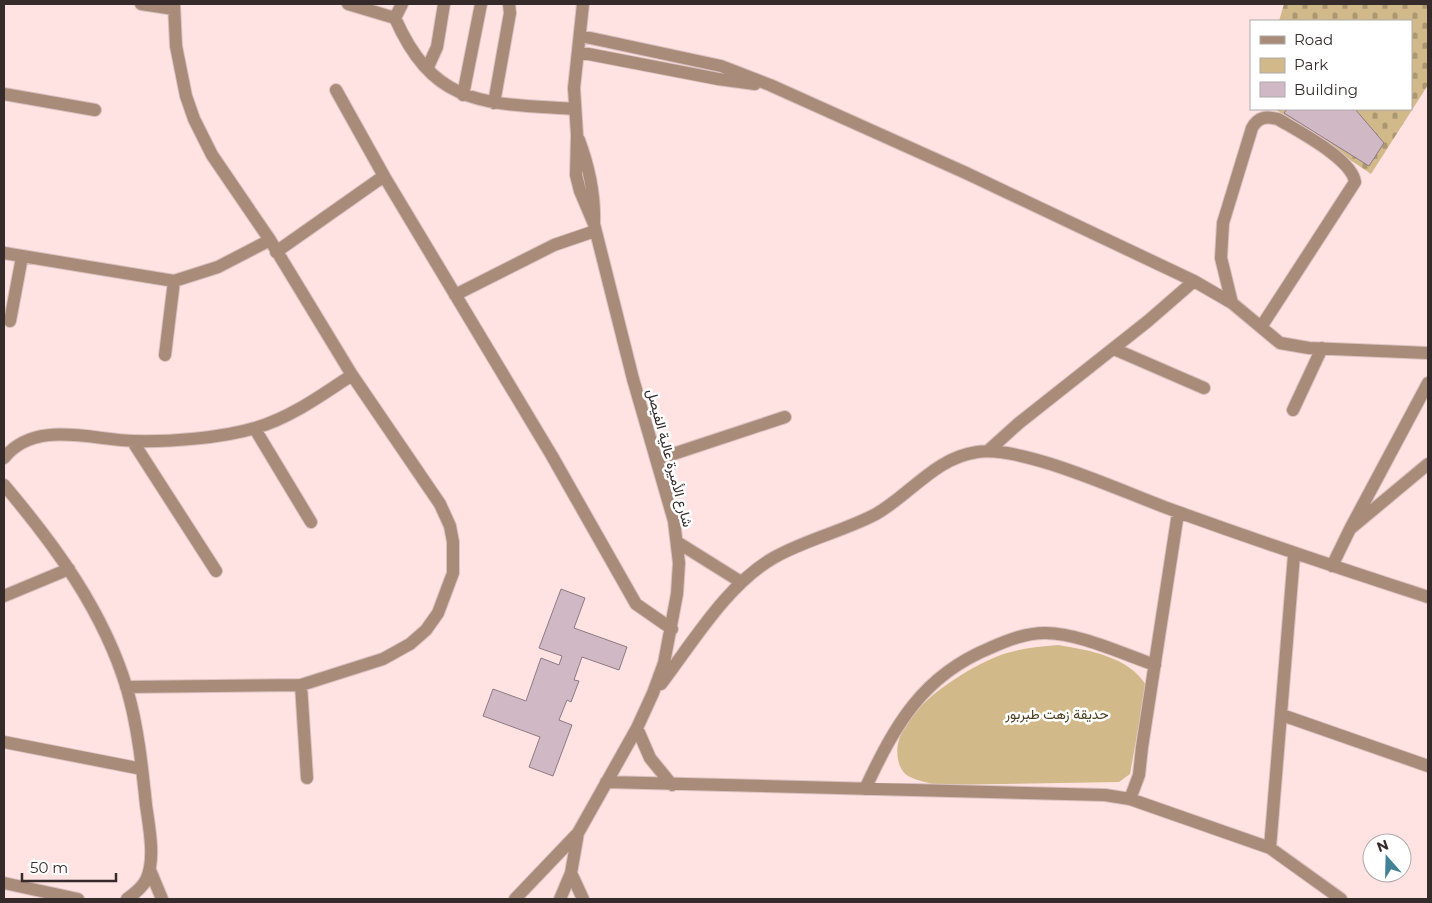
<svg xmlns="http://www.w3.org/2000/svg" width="1432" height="903" viewBox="0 0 1432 903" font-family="Montserrat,Vazirmatn,sans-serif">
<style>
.cemetery{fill:url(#cemetery-stones)}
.park{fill:#d2b98a}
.building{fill:#d0b9c4;stroke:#8e7983}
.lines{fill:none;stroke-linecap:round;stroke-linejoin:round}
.minor-casing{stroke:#dac2c1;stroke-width:14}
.minor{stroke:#a98b7a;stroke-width:12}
.labels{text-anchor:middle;stroke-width:5;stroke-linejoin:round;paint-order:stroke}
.street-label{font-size:14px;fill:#362b2b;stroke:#fff}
.park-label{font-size:14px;fill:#4b3c1c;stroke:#fff}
</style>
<defs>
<pattern id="cemetery-stones" width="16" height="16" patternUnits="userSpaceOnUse" patternTransform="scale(1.25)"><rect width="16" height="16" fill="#d2b98a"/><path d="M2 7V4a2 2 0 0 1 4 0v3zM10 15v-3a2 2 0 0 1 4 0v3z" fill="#ab9771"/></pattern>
</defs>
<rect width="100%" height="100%" fill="#fee3e2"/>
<!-- cemetery -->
<path class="cemetery" d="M1284 4H1428V85L1371 174 1275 109H1411V21H1279Z"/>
<!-- park -->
<path class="park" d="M1058 645C1089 650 1129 657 1146 685L1130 774 1119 782 936 785C927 782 918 781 910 777 903 774 899 766 898 759 890 716 958 674 991 659 1012 649 1036 647 1058 645Z"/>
<!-- building -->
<path class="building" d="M1287 109H1355L1384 143 1369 166 1284 113Z
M561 589 585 598 574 628 627 647 619 670 582 657 574 680 579 681 571 702 567 700 559 720 572 725 553 776 529 767 540 737 483 716 493 689 526 701 541 658 559 665 562 656 539 648Z"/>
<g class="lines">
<!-- minor casing -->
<g class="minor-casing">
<path id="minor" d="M141 4 174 9
M348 4 395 18C435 109 488 103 575 109
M395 18 402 4
M581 36 721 66 770 85 966 173 1194 281 1232 303 1280 343 1309 348 1428 353
M578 52 718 79 755 84
M427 69 437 47 444 4
M336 90 384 176 552 456 636 604 672 629
M4 94 95 110
M463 95 481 4
M494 103 510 13 509 4
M579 140C589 167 595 193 594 223
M276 252 384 176
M4 253 174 281 218 267 270 240
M455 295 554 245 595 231
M1232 303 1221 258 1223 223 1252 128C1258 117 1266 116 1278 119 1298 131 1352 159 1355 182L1261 327
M10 321 22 257
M1114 349 1204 388
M165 355 174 281
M1293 410 1322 348
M255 429 311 522
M133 442 216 571
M988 451 1019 423 1148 321 1194 281
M4 458C35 419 92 440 134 441 169 442 222 438 255 428 290 418 322 395 352 375
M658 459 785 417
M4 485C55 545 104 612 127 689 138 727 142 766 146 805 149 827 156 860 146 880 142 888 134 894 127 899
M1350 529 1428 383
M677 542 741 582
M1332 566 1350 529 1428 464
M4 596 69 569
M661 684C693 642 728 583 775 557 807 539 844 531 876 514 911 494 935 458 977 452 1025 445 1129 495 1178 512 1261 542 1344 570 1428 597
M301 685 307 778
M126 687 301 685 383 659 410 644 426 630 438 613 453 573V542L450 526 440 504 352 375 270 240 212 155 194 119 186 96 176 46 174 4
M1282 715 1428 766
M637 728 650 758 672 785
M4 742 142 769
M606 782 1105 795 1130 799 1270 848 1341 899
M865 789C895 725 922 676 990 648 1008 640 1026 633 1045 633 1079 633 1123 654 1155 665
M1130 799 1139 775 1142 747 1178 513
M1270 848 1294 555
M150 870 162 899
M571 873 583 899
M4 883 78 899
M515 899 578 833 637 728 653 693 664 663 677 594 679 563 674 521 633 379 594 224 580 191 576 175 577 135 574 88 583 4
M560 899 571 873 578 833"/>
</g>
<!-- minor -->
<use href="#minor" class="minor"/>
</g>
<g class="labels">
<!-- street labels -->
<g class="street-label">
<text transform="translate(670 458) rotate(75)" y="5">شارع الأميرة عالية الفيصل</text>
</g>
<!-- park labels -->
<g class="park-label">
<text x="1057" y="719">حديقة زهت طبربور</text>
</g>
</g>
<!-- border -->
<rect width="1432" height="903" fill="none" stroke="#362b2b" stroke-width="10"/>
<!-- legend -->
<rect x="1250" y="20" width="162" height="90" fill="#ffffff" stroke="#afaaaa"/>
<rect x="1260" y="36" width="25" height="8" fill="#a98b7a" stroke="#afaaaa"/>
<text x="1294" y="45" font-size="15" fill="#362b2b">Road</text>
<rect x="1260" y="58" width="25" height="15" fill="#d2b98a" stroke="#afaaaa"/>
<text x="1294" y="70" font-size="15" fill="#362b2b">Park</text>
<rect x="1260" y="82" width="25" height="15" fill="#d0b9c4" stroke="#afaaaa"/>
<text x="1294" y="95" font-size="15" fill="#362b2b">Building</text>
<!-- north arrow -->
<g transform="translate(1387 858) rotate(340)"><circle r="24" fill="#ffffff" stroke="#afaaaa"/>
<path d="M0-4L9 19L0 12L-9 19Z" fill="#418295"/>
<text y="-8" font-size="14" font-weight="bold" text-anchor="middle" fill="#362b2b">N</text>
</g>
<!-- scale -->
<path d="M22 873v8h94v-8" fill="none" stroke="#362b2b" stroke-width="2.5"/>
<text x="30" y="873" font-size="15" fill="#362b2b" stroke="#ffffff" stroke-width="4" paint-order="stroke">50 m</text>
</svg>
